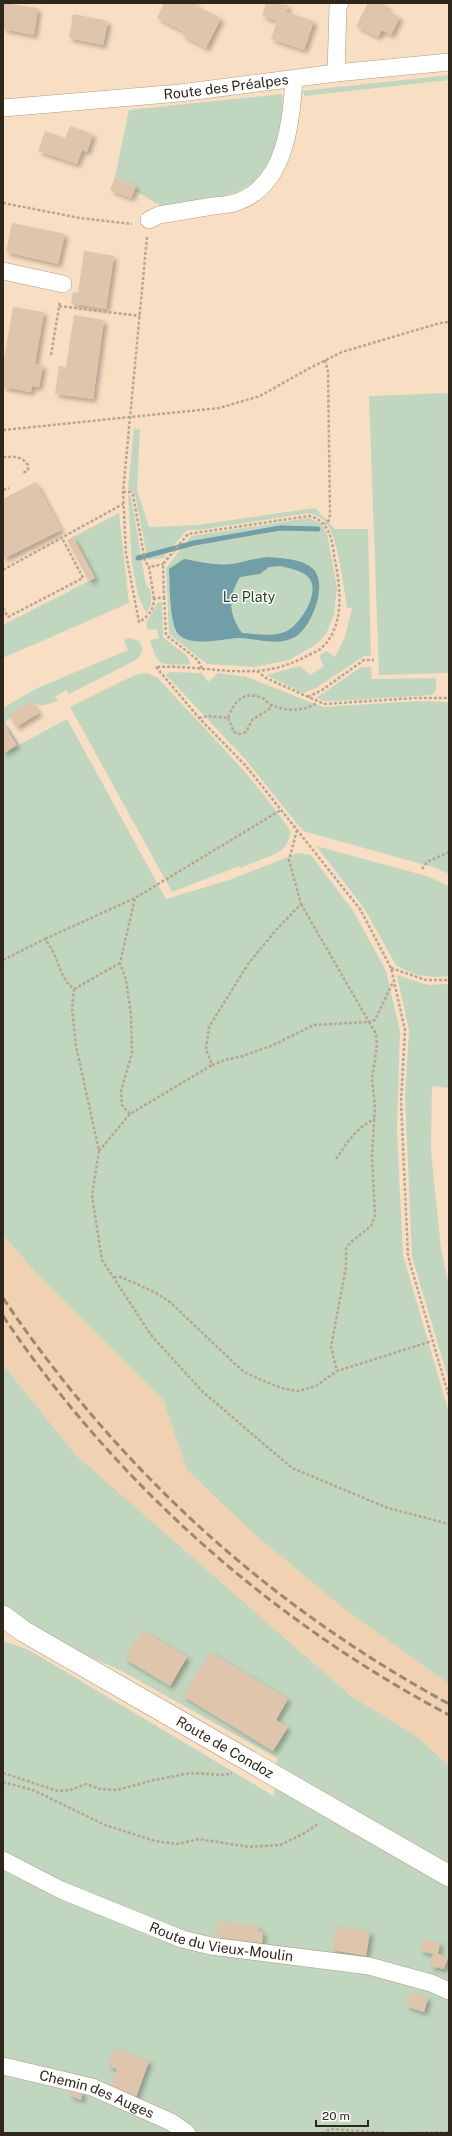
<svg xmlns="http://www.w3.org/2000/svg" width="452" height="2136" viewBox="0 0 452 2136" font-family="'Public Sans',sans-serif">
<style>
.built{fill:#f0d2b2}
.green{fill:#c1d6be}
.water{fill:#729ea7;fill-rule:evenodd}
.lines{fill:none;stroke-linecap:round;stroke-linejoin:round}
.stream{stroke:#729ea7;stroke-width:5}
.building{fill:#dec5ab;filter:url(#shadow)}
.minor-casing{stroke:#b29a81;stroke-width:18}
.major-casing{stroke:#b29a81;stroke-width:22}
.path{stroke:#baa690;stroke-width:2.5;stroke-dasharray:3 2;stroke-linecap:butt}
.minor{stroke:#fff;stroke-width:17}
.major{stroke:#fff;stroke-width:21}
.rail{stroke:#9a8875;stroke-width:3;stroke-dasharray:8 4;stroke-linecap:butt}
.labels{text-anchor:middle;stroke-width:3;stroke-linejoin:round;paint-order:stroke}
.street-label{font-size:14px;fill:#30271c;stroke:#fff}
.park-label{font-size:14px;fill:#244921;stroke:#fff}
</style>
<defs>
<filter id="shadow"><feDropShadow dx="3.5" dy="3.5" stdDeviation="2" flood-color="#0004"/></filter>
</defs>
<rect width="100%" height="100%" fill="#f8dfc4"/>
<!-- built -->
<path class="built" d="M3 1235 37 1274 163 1400 187 1470 253 1533 343 1608 449 1684V1766L416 1736 351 1696 76 1455 3 1365Z"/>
<!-- green -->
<path class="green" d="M449 75V80L305 96 302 91Z
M282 94C284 108 281 120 279 134 278 140 278 147 276 152 260 199 204 200 164 208L134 190 136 186 115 177 129 110Z
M449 393V673L379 675 369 396Z
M134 428 140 429 137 490 149 527 198 525 315 508 335 529H368L371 656H364L316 688 303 693 266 675 300 666 310 675 324 666 319 656 326 651 335 657 345 637 352 608H347C344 587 338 540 327 524 324 518 315 515 309 513L199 530H187L163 558 148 560 135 495 128 489Z
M128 494 131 497 146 585 151 590V605L146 613 138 595 132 564Z
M119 513 129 603 3 658V625L95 578 73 537Z
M309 518 322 524 327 533 337 588 334 615 326 634 317 644 289 660 255 667 207 664 169 634 166 568 191 536Z
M158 602H162L163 637 186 655 190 662 189 665C162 664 158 669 150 640L159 638 157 629 148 630 146 623Z
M130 638 139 641 143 650 138 659 69 694 66 690 55 697 58 701 41 706 35 703 5 722 19 745 67 719 166 899 232 879 298 853 311 855 354 912 386 971 400 1031 397 1131 403 1255 449 1413V1684L343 1608 253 1533 187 1470 163 1400 37 1274 3 1235V708L35 689 128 650 124 640Z
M361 667H371L372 679 436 678V690L432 695 339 701H324L316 698Z
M169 672 202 673 208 682 218 673 247 677 323 707 416 701 449 702V874L436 868 303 831 245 759 166 675Z
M147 673 158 678C203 728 253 775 291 832 289 837 288 843 285 847 277 856 252 862 241 868L239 866 172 892 70 707 135 675Z
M316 846 427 876 449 886V976C430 979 412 975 396 965L364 908Z
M397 975 428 985 449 984V1088L432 1086 431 1151 441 1249 449 1286V1381L412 1257 405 1097 409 1030Z
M3 1365 76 1455 351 1696 416 1736 449 1766V2133H3V1641L29 1650 274 1796 277 1758 120 1670 79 1652 28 1623 3 1606Z"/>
<!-- water -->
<path class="water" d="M268 557C281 558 305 559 314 570 328 586 311 628 295 637 276 647 257 638 238 638 223 639 192 647 179 635 169 625 170 583 169 569L184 559C201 562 220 567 237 563 248 561 257 558 268 557ZM281 566C291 569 302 570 309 578 321 592 300 626 285 632 272 637 255 634 242 633 228 613 228 597 240 577L260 574 269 567Z"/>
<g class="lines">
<!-- stream -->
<path class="stream" d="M138 558 194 543 280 528 318 529"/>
</g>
<!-- building -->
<path class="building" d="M3 3 38 8 34 35 3 29Z
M164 3H198L196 6 221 18 206 48 182 35 183 31 157 18Z
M266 3 288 5 286 12 314 21 304 50 271 39 277 21 262 16Z
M368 3H382L388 7 386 10 400 17 391 35 382 30 378 37 356 26Z
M73 14 108 21 103 45 69 38Z
M70 126 93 134 87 152 82 150 77 164 38 151 45 131 65 138Z
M115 177 136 186 131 198 110 190Z
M12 223 65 234 58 264 6 252Z
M84 251 114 256 106 309 71 303 73 292 78 293Z
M13 307 44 312 35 364 43 365 39 387 32 386 31 392 3 387V365Z
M74 315 104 320 93 399 55 394 59 366 66 367Z
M36 482 61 530 3 559V499Z
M73 537 95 578 89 581 67 540Z
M31 701 39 713 16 727 9 715Z
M3 723 17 745 3 754Z
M142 1630 187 1657 170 1686 125 1659Z
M210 1652 288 1699 276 1720 288 1727 273 1751 183 1696Z
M218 1921 259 1927 258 1931 263 1932 262 1944 216 1937Z
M336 1926 370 1932 366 1956 332 1950Z
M424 1939 440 1943 438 1954 448 1957 444 1969 430 1966 433 1954 420 1951Z
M411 1992 428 1998 424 2012 406 2006Z
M114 2049 149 2061 135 2100 109 2091 117 2069 108 2066Z
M71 2088 83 2092 81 2100 69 2095Z"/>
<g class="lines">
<!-- minor casing -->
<g class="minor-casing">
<g id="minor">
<path d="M336 73 338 7 340 3"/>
<path id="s1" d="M3 108 180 93 336 73 449 62"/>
<path d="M149 220 159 215C177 212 195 209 213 206 221 205 230 205 237 202 286 185 291 122 294 79"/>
<path d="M3 271 63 284"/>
<path id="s2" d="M3 1860 61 1890 182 1939 211 1946 369 1966 431 1983 449 1991"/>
<path id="s3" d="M3 2066 92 2087 171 2122 187 2133"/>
</g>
</g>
<!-- major casing -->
<g class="major-casing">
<g id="major">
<path id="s4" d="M3 1616 23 1631 449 1876"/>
</g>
</g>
<!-- path -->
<path class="path" d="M3 203 80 218 132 224
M147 237 123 492 126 554 139 622C148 617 154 609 154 599L164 597 163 564 188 534 309 516C331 521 332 542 335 561 341 589 345 630 319 650 314 653 308 655 303 658 289 665 272 670 256 671 223 673 189 665 156 667
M59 306 140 316
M51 355 60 301
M325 360 328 372 330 514 329 520 325 524
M3 430 219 408 260 396 308 369 342 352 440 323 449 322
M3 457C15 457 20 455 28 465V470L23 473
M3 490 9 488
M123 492H130L133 495 145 561 149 567
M3 570 123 504
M164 597 166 635 198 660 202 669
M154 599 149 567 163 564
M3 608 8 617 83 578 62 538
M156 667 199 718 246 766 360 909 391 968 405 1030 401 1102 408 1256 449 1397
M257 671 266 678 324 704 415 698H449
M308 697 322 690 364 660H374
M199 718 208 716 228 718C234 702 243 690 262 698 266 699 268 704 272 705 287 712 304 711 317 703
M228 718 234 732 239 734 246 732 252 720 271 708V705
M297 830 289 860 301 904 276 930 248 964 209 1027 206 1049 212 1065 225 1060 243 1056 271 1046 314 1025 369 1022 376 1034 377 1045 372 1079 375 1106 372 1155 375 1216 371 1226 350 1243 346 1249V1267L331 1347 337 1371 432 1341
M422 869 427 862 449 852
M301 904 369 1022 375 1020 393 982
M45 939 135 898 281 810
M3 960 45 939C48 944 53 950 55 956 61 969 62 980 74 989L72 1009 76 1046 99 1151 92 1196 102 1260 151 1335 203 1392 292 1468 388 1508 449 1524
M391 968 426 980H449
M74 989 120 963
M130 1114 122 1105 121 1091 132 1053 131 1015 126 980 120 963 135 898
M99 1151 130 1114 212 1065
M336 1159C347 1143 356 1127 375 1119
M114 1277H121L156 1293 170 1302 233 1362 244 1372 266 1382 285 1389 299 1391 316 1386 337 1371
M3 1773 58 1791 70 1790 86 1784 100 1789 117 1790 154 1780 191 1773 225 1775 232 1773
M3 1782 33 1790 105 1825 155 1841 177 1844 199 1839 249 1847 280 1845 305 1833 319 1823
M322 2133 331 2129 387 2133
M405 2133 449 2132"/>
<!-- minor -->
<use href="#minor" class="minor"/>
<!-- major -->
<use href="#major" class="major"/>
<!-- rail -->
<path class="rail" d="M3 1298C120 1471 266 1604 449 1704
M3 1316C116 1484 270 1620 449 1715"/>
</g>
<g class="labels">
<!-- street labels -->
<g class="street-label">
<text dy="5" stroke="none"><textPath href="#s1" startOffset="224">Route des Préalpes</textPath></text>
<text dy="5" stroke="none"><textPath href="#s4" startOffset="258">Route de Condoz</textPath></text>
<text dy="5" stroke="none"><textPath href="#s2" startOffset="235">Route du Vieux-Moulin</textPath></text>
<text dy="5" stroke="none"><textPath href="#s3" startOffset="98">Chemin des Auges</textPath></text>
</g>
<!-- park labels -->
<g class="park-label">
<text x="249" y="602">Le Platy</text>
</g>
</g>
<!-- border -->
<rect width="452" height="2136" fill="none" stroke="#30271c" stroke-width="8"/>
<!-- scale -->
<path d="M316 2120v6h52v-6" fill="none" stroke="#30271c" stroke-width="2"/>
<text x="322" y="2120" font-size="12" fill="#30271c" stroke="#ffffff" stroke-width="3" paint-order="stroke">20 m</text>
</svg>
